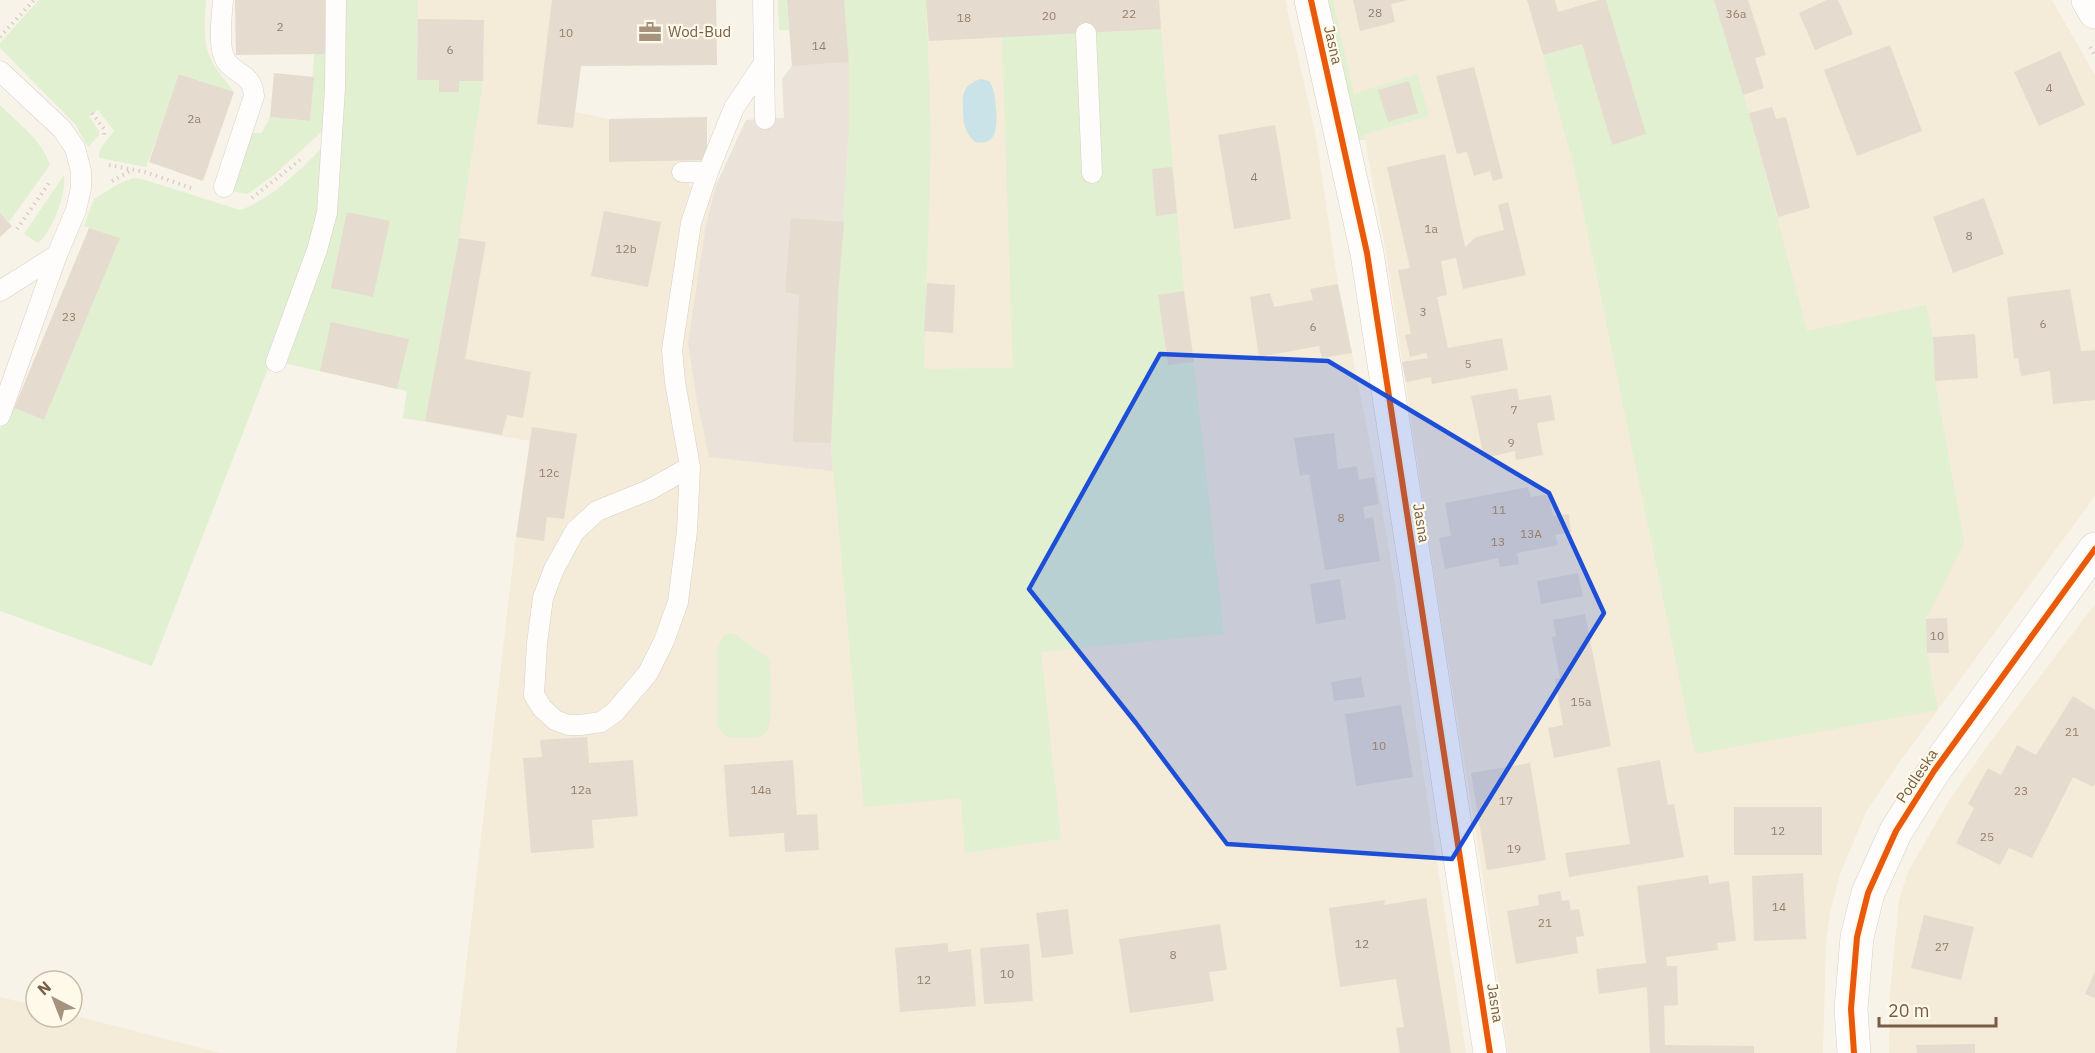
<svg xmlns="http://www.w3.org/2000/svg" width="2095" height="1053" viewBox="0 0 2095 1053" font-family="'IBM Plex Sans',sans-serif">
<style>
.residential{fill:#f4ebd8}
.industrial{fill:#ebe3d9}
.green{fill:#e0f0d1}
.water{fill:#c9e3e9}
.building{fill:#e5dccf}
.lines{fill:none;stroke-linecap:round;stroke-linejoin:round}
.service-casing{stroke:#d7d0c7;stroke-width:21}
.minor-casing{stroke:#d7d0c7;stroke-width:34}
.path{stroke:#d9d1c8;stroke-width:4;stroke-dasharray:1.5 4.5;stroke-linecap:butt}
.service{stroke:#fefdfc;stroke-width:20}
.minor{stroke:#fefdfc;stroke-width:33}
.cycleway-casing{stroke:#fff9ea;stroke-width:10}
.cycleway{stroke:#e8590c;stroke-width:6}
.marked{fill:#1d4ed8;fill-opacity:0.2;stroke:#1d4ed8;stroke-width:4.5;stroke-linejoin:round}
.labels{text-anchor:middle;stroke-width:4.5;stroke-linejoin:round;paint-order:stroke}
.number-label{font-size:12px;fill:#957f6a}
.poi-label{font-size:15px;fill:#785d46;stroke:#fff9ea;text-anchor:start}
.street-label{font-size:15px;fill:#785d46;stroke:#fff9ea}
</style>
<rect width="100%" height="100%" fill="#f8f3e8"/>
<!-- residential -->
<path class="residential" d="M342 0H716L717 65 581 66 575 112 609 119 707 117V160L675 162 690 186 717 183 746 120 784 118 782 79 792 66 787 0H1285L1315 131 1338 284 1374 463 1393 573 1466 1053H456L516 537 530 441 403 418 407 391 311 369 331 288Z
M1333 0H2052L2095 75V496L1898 764 1866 812 1840 874 1830 913 1826 942 1823 1053H1508L1483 878 1438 599 1386 253 1364 135 1428 116 1354 94Z
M2095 604V1053H1889L1890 993 1899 900 1908 872 1950 799 1989 744Z
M0 997 36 1006V1017H72V1015L221 1053H0Z"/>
<!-- industrial -->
<path class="industrial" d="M849 62V130L838 296 831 443 833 471 709 457 697 401 688 343 706 225 717 183 746 120 784 118 782 79 792 66Z"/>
<!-- green -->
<path class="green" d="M39 0H206C205 20 202 43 212 61 217 72 227 82 234 92L180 74 146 167 99 158C97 148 109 139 114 131L98 110 89 116 99 131V135L88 147 75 124 0 48V43Z
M342 0H418L417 80H439V92H459V81H483L459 238 425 421 403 418 407 391 284 363 324 252Z
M778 0H787L789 30H779Z
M844 0H926L931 138 924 369 1013 368 1002 37 1161 29 1184 291 1158 295 1168 365 1194 362 1224 634 1041 652 1061 839 965 853 961 798 864 807 831 443 838 296 849 130V62Z
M1326 0H1333L1354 94 1417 74 1429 116 1364 135 1365 140H1358Z
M1606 0H1714L1749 113 1807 331 1926 305 1933 337 1935 381 1964 542 1926 619 1927 653 1938 710 1695 754 1574 166 1543 55 1582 44 1612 144 1645 135Z
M314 54H325L327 127 274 175 248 194 230 191 249 133H262L270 117 310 121Z
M0 105C18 123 42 140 50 165L9 222 0 213Z
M322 148 320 222 271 361 152 666 0 611V428L14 408 44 420 119 238 84 226 94 199 118 184 133 178 142 179 240 210C269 201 300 170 322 148Z
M64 175C67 193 52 232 38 243L24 234Z
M730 633 736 635 768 658 770 662C770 676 775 723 765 733 759 739 746 738 738 738 726 738 721 734 717 723V649L724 635Z"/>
<!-- water -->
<path class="water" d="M981 79 989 81C995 90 995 99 996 109 997 126 998 146 975 142 964 131 963 123 963 107 962 92 965 84 981 79Z"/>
<!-- building -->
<path class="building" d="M235 0H325V54L236 55Z
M552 0H716L717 65 581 66 573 128 537 124Z
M787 0H844L849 62 792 66Z
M926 0H1159L1161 29 929 41Z
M1353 0H1405V1L1391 4 1395 22 1360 31Z
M1527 0H1555L1558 12 1599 0H1606L1646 134 1612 145 1582 44 1543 55Z
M1714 0H1748L1766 55 1755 58 1764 88 1743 95Z
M1827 0H1838L1853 34 1815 50 1799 13Z
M418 19 484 20 483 81H459V92H439V80H417Z
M1890 45 1922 131 1857 156 1824 70Z
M2060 51 2085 105 2039 126 2014 72Z
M1474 67 1503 178 1493 181 1490 171 1474 176 1467 152 1457 154 1436 76Z
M274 73 314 77 310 121 270 117Z
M179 74 234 92 203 181 149 162Z
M1409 81 1418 113 1388 122 1378 90Z
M1772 107 1776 119 1786 117 1810 208 1778 217 1749 113Z
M707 117V160L609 162V119Z
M1275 125 1291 219 1234 229 1218 135Z
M1445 154 1465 247 1476 237 1504 230 1498 205 1508 202 1526 275 1463 289 1456 258 1441 261 1447 295 1437 297 1448 348 1502 338 1508 370 1432 384 1431 377 1406 382 1402 362 1428 358 1426 353 1410 357 1405 335 1411 334 1398 270 1410 268 1387 167Z
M1172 167 1177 213 1156 216 1152 169Z
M1984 198 2004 254 1953 273 1933 217Z
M604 211 661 222 648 287 591 276Z
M347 212 390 221 373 297 331 288Z
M0 213 12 226 0 237Z
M791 218 844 222 838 296 831 443 793 442 799 295 785 292Z
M89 228 120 238 44 420 14 408Z
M459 238 486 242 465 359 531 372 523 418 507 415 502 435 425 421Z
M927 283 955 285 953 333 924 331Z
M1338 284 1352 353 1322 358 1319 346 1259 357 1250 297 1270 293 1274 307 1313 300 1310 289Z
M2070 289 2081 351 2095 350V400L2053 404 2050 371 2021 376 2018 358 2014 359 2007 297Z
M1184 291 1194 362 1168 365 1158 295Z
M331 322 409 339 397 389 320 371Z
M1975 334 1978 378 1935 381 1933 337Z
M1517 388 1519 400 1551 395 1555 420 1537 423 1543 455 1516 460 1515 451 1484 458 1471 396Z
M532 427 577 434 564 519 547 517 544 541 516 537Z
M1334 433 1338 469 1357 466 1359 480 1374 477 1379 504 1363 507 1365 519 1373 517 1380 561 1325 570 1309 474 1300 476 1294 438Z
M1528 487 1531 497 1549 494 1553 516 1569 514 1571 532 1555 535 1558 545 1517 553 1519 564 1500 567 1498 558 1445 569 1439 538 1451 536 1445 503Z
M1578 573 1583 596 1541 604 1537 581Z
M1340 579 1346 619 1316 624 1310 584Z
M1585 614 1611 746 1554 758 1548 728 1563 725 1555 679 1560 678 1552 637 1556 636 1553 620Z
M1947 618 1949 653H1927L1926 619Z
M1361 677 1365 697 1334 701 1331 682Z
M2073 696 2095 710V784L2093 787 2073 777 2032 858 2009 848 2000 865 1956 843 1974 808 1968 804 1988 768 2001 775 2017 745 2036 755Z
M1401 705 1413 777 1356 786 1345 714Z
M587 737 589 763 633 760 638 816 592 820 594 848 531 853 523 758 542 757 540 740Z
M793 760 797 815 817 814 819 850 785 852 784 833 729 837 724 765Z
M1660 760 1668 805 1674 804 1684 857 1569 877 1565 853 1630 844 1617 768Z
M1530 763 1546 860 1487 870 1471 773Z
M1734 807H1822V855H1734Z
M1803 873 1806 939 1754 941 1752 876Z
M1708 875 1709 884 1729 881 1736 941 1717 943 1718 950 1666 957 1667 966H1677L1678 1005 1664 1006 1665 1045 1754 1046V1053H1650L1647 987 1599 994 1596 969 1646 963 1637 886Z
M1560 891 1562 901 1569 900 1571 910 1579 909 1584 936 1576 937 1578 953 1516 964 1507 911 1539 905 1538 895Z
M1426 898 1451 1053H1400L1396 1028 1404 1027 1396 979 1340 987 1329 908 1385 900 1384 905Z
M1068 909 1073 954 1042 958 1036 913Z
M1924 915 1974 927 1961 980 1911 968Z
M1220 924 1227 970 1209 972 1214 1001 1130 1013 1119 939Z
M948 943V952L971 949 976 1006 900 1012 895 948Z
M1029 944 1033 1001 984 1004 980 948Z
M2095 971V998L2085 994Z
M1975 1044V1053H1917L1916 1045Z"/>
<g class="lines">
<!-- service casing -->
<g class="service-casing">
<path id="service" d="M223 0C222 16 217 47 226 61 237 76 252 73 254 96L224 187
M763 0 765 119
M1086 33 1092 173
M0 71 62 129 75 148 81 171V188L76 210 57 255 0 416
M682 172H708
M0 291 57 255
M276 362 317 250 327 213 335 88 336 0
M690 467 649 490 597 511 575 531 554 569 543 598 537 643 534 695 542 708 555 720 568 725H580L601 722 615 712 648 673 664 641 678 602 687 531 690 467 675 382 672 350 691 223 708 172 734 108 764 63"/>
</g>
<!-- minor casing -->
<g class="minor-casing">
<path id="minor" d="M1311 0 1367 253 1490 1053
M2088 0 2095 12
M1854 1053 1851 1009 1857 937 1868 893 1896 831 1934 771 2095 549"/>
</g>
<!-- path -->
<path class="path" d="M0 37 34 0
M2090 47 2095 56
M92 113 104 129V136
M109 165 145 172 194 189
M112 181 132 170
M252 198 300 160
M17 229 49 183"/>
<!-- service -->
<use href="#service" class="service"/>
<!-- minor -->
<use href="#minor" class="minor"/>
<!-- cycleway casing -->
<g class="cycleway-casing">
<path id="cycleway" d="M1311 0 1367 253 1490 1053
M1854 1053 1851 1009 1857 937 1868 893 1896 831 1934 771 2095 549"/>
</g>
<!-- cycleway -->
<use href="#cycleway" class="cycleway"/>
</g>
<!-- marked area -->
<path class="marked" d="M1160 354 1328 361 1549 493 1604 613 1452 859 1227 844 1136 723 1029 589Z"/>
<!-- icons -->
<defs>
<g id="office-bare" transform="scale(1.8)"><path d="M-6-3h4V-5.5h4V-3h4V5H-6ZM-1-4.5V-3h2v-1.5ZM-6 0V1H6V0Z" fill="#a5927f" stroke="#fff9ea" stroke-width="2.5" paint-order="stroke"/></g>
</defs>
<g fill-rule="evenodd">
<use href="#office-bare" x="650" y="32"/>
</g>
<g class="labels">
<!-- number labels -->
<g class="number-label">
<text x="1375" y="17">28</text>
<text x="1129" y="18">22</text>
<text x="1736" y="18">36a</text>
<text x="1049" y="20">20</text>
<text x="964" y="22">18</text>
<text x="280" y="31">2</text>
<text x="566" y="37">10</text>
<text x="819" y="50">14</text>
<text x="450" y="54">6</text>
<text x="2049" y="92">4</text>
<text x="194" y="123">2a</text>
<text x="1254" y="181">4</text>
<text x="1431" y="233">1a</text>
<text x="1969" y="240">8</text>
<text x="626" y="253">12b</text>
<text x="1423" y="316">3</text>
<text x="69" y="321">23</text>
<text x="2043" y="328">6</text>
<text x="1313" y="331">6</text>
<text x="1468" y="368">5</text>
<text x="1514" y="414">7</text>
<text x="1511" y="447">9</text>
<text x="549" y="477">12c</text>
<text x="1499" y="514">11</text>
<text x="1341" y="522">8</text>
<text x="1531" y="538">13A</text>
<text x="1498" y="546">13</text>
<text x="1937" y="640">10</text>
<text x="1581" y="706">15a</text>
<text x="2072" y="736">21</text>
<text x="1379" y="750">10</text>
<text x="581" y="794">12a</text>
<text x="761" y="794">14a</text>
<text x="2021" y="795">23</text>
<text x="1506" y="805">17</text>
<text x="1778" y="835">12</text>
<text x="1987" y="841">25</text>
<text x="1514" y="853">19</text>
<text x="1779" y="911">14</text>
<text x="1545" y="927">21</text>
<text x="1362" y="948">12</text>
<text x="1942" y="951">27</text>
<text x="1173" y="959">8</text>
<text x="1007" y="978">10</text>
<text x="924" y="984">12</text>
</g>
<!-- poi labels -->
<g class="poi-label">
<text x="668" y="37">Wod-Bud</text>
</g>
<!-- street labels -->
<g class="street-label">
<text transform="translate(1333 45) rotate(77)" y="5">Jasna</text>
<text transform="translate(1421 523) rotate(81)" y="5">Jasna</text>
<text transform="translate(1917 776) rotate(-56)" y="5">Podleska</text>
<text transform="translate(1495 1003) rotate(81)" y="5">Jasna</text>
</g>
</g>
<!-- north arrow -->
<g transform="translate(54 999) rotate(318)"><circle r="28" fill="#fff9ea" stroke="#c9bba8" stroke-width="1.5"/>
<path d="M0-4.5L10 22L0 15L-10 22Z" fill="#a5927f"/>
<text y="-9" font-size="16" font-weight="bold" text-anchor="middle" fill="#785d46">N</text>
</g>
<!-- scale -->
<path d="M1879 1017v9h117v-9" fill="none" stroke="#785d46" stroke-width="3"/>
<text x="1888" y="1017" font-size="18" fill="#785d46" stroke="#fff9ea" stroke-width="4.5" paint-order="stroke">20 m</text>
</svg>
